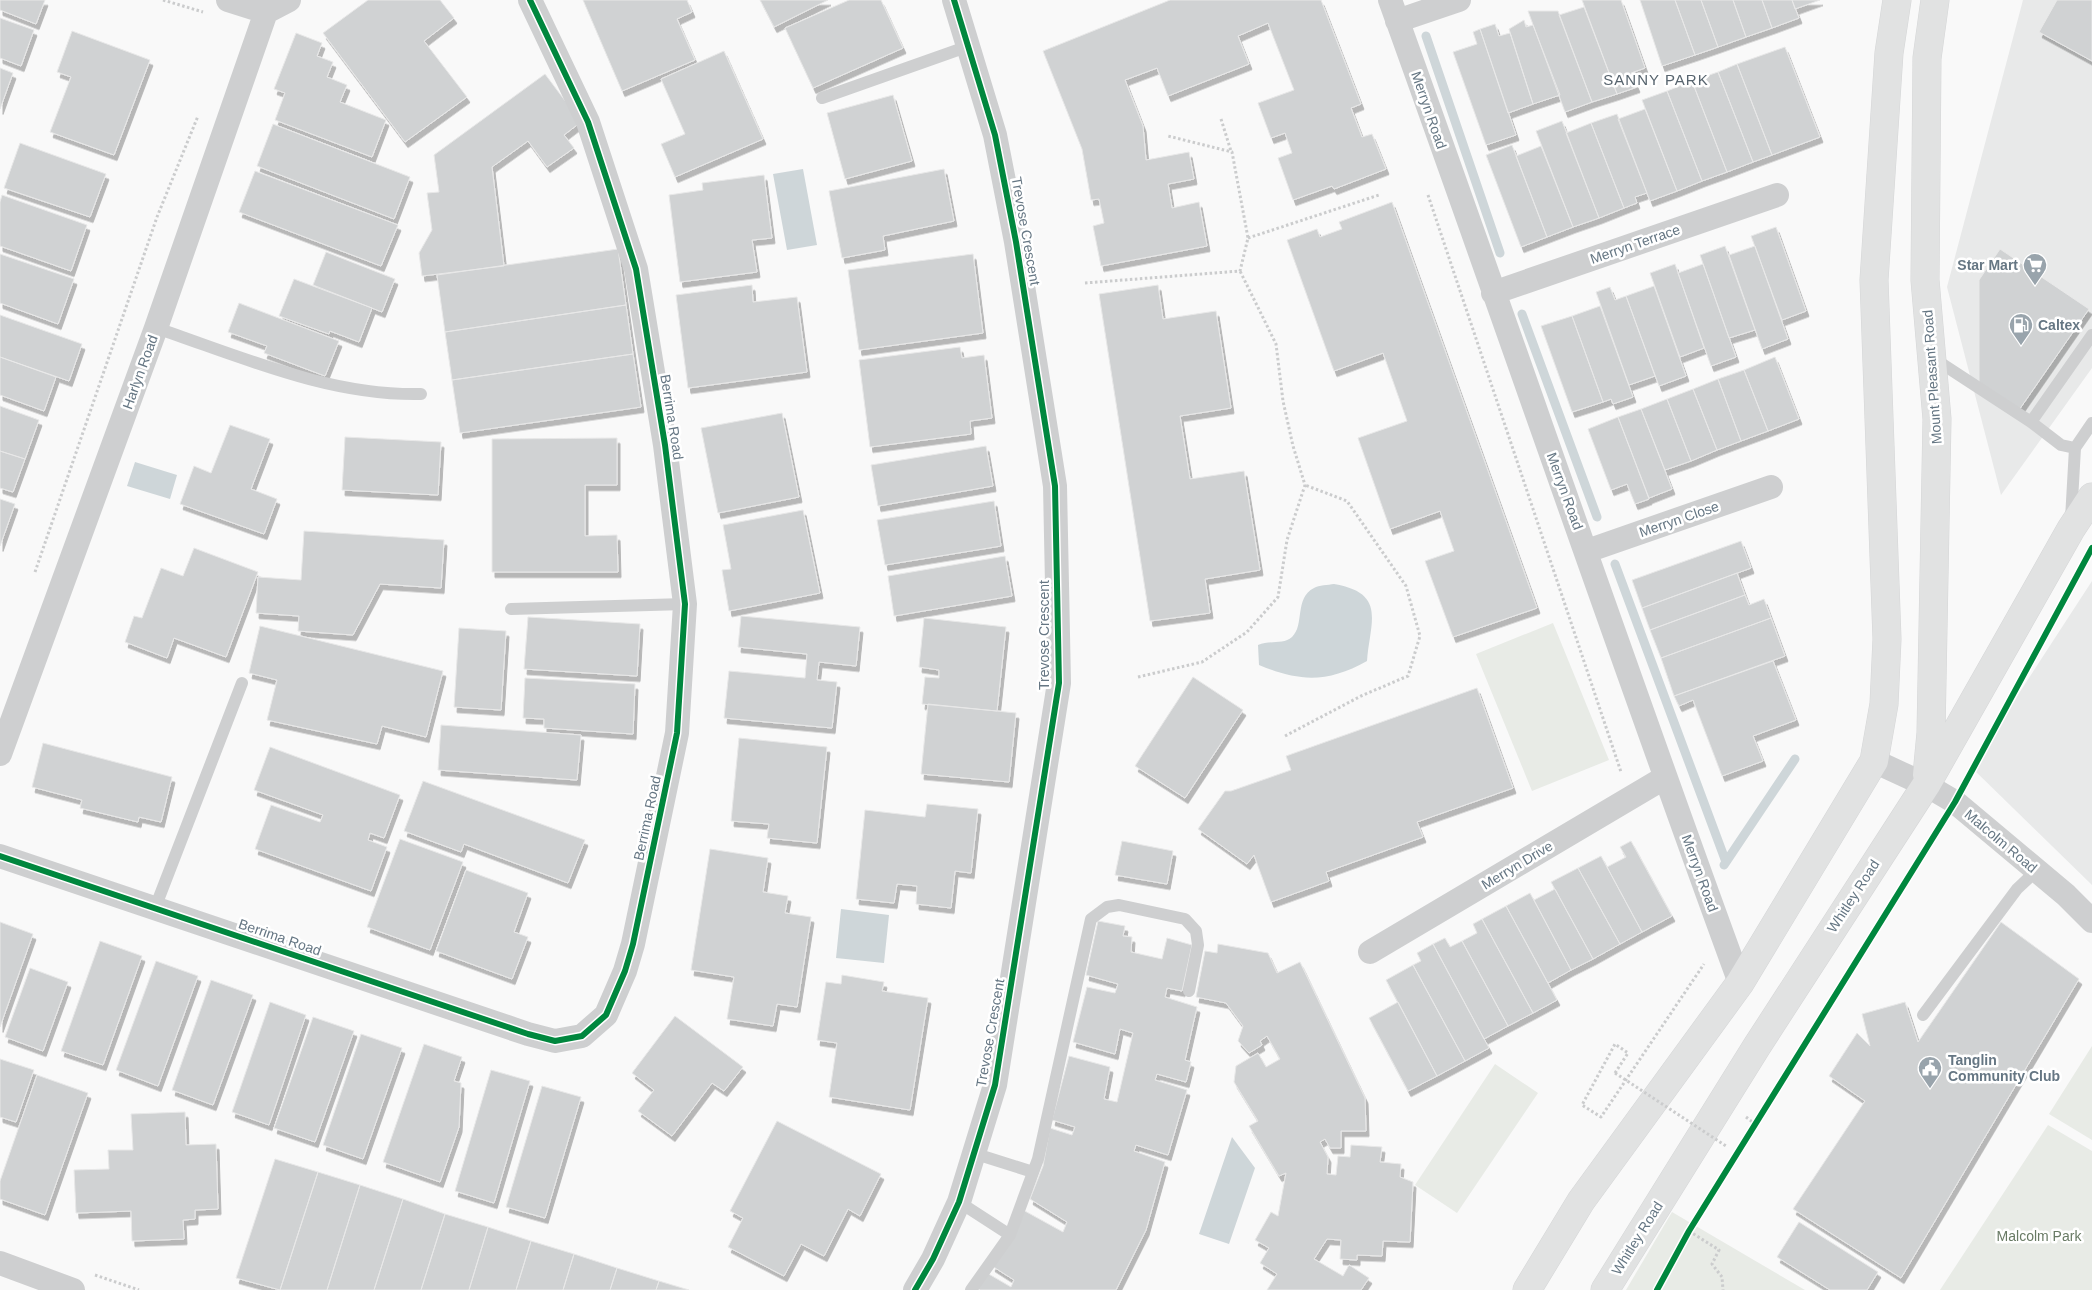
<svg xmlns="http://www.w3.org/2000/svg" width="2092" height="1290" viewBox="0 0 2092 1290" font-family="Arial,sans-serif">
<style>
.built{fill:#e8e9e9}
.green{fill:#e8ebe6}
.water{fill:#ced6d9}
.lines{fill:none;stroke-linecap:round;stroke-linejoin:round}
.stream{stroke:#ced6d9;stroke-width:9}
.building{fill:#d0d2d3;stroke:#e8e8e8;filter:url(#shadow)}
.primary-casing{stroke:#d5d6d7;stroke-width:29}
.path{stroke:#cbcccd;stroke-width:3;stroke-dasharray:2.5 2.5;stroke-linecap:butt}
.service{stroke:#cecfd0;stroke-width:12}
.minor{stroke:#cecfd0;stroke-width:24}
.primary{stroke:#e1e2e2;stroke-width:28}
.path-bridge{stroke:#cbcccd;stroke-width:3;stroke-dasharray:2.5 2.5;stroke-linecap:butt}
.cycleway-casing{stroke:#fff;stroke-width:9}
.cycleway{stroke:#00873e;stroke-width:6}
.labels{text-anchor:middle;stroke-width:5;stroke-linejoin:round;paint-order:stroke}
.street-label{font-size:14px;fill:#657683;stroke:#fff}
.poi-label{font-size:14px;font-weight:bold;fill:#657683;stroke:#fff;text-anchor:start}
.park-label{font-size:14px;fill:#687a64;stroke:#fff}
.neighbourhood-label{font-size:15px;letter-spacing:1px;fill:#57646e;stroke:#fff}
</style>
<defs>
<filter id="shadow"><feDropShadow dx="3" dy="5.5" stdDeviation="0" flood-color="#0004"/></filter>
</defs>
<rect width="100%" height="100%" fill="#f9f9f9"/>
<!-- built -->
<path class="built" d="M2023 0H2092V368L2001 495 1947 287Z
M2092 581V885L1971 767Z"/>
<!-- green -->
<path class="green" d="M1553 623 1609 760 1532 791 1476 654Z
M2092 1046V1140L2049 1114Z
M1495 1064 1538 1093 1457 1213 1415 1185Z
M2048 1125 2092 1151V1290H1940Z
M1672 1212 1805 1290H1626Z"/>
<!-- water -->
<path class="water" d="M803 169 817 245 787 250 773 174Z
M135 462 177 475 170 499 127 486Z
M1334 584C1387 593 1370 622 1367 661 1328 683 1299 682 1259 665L1258 645C1269 640 1283 645 1292 637 1305 625 1294 598 1314 588 1319 585 1328 585 1334 584Z
M841 909 889 915 884 963 836 958Z
M1232 1137 1255 1168 1229 1244 1199 1234Z"/>
<g class="lines">
<!-- stream -->
<path class="stream" d="M1426 36 1500 253
M1522 314 1597 517
M1615 564 1726 862
M1724 865 1795 759"/>
</g>
<!-- building -->
<path class="building" d="M0 0H45L36 24 0 10Z
M368 0H440L454 18 424 41 467 97 405 142 323 33Z
M583 0H687L692 12 677 19 695 60 622 91Z
M760 0H828L774 27Z
M849 0H881L903 48 813 88 785 28Z
M1170 0H1321L1361 104 1351 108 1362 137 1372 134 1386 169 1334 189 1332 186 1293 200 1278 158 1292 153 1285 133 1271 138 1258 103 1294 90 1268 23 1238 36 1249 64 1168 96 1157 68 1125 80 1143 126 1146 160 1189 152 1194 179 1168 184 1172 208 1199 202 1207 246 1101 266 1093 226 1104 223 1099 199 1091 200 1082 149 1043 51Z
M1582 0H1621L1645 68 1631 73 1637 87 1617 94Z
M1640 0H1675L1695 55 1662 66Z
M1675 0H1701L1718 47 1695 55Z
M1701 0H1733L1746 37 1718 47Z
M1733 0H1762L1772 28 1746 37Z
M1762 0H1792L1799 18 1772 28Z
M1792 0H1820L1795 9Z
M2057 0H2092V61L2039 32Z
M1584 7 1617 94 1592 102 1559 15Z
M1528 11H1558L1592 102 1565 112Z
M0 18 34 30 21 66 0 58Z
M1524 20 1526 27 1533 25 1560 95 1533 104 1509 29Z
M1495 24 1499 36 1510 33 1533 104 1508 113 1480 29Z
M1480 29 1516 135 1486 145 1453 52 1477 44 1473 32Z
M72 31 150 60 114 155 50 132 71 77 57 72Z
M296 33 322 43 317 56 333 62 327 77 347 85 340 102 386 120 372 157 275 120 285 93 274 89Z
M1785 47 1820 137 1772 155 1737 64Z
M724 51 763 139 675 177 661 144 685 134 661 79Z
M1737 64 1772 155 1753 162 1718 72Z
M0 68 13 73 0 109Z
M1718 72 1753 162 1727 172 1692 81Z
M545 74 581 122 564 135 574 148 547 167 528 141 492 167 504 266 422 276 419 253 432 230 427 193 439 192 434 155Z
M1692 81 1727 172 1702 181 1667 91Z
M1667 91 1702 181 1677 191 1642 100Z
M893 95 912 161 845 179 827 113Z
M1645 109 1677 191 1650 201 1618 119Z
M1617 114 1647 193 1635 197 1637 203 1624 208 1591 123Z
M1562 121 1599 218 1573 227 1536 131Z
M1591 123 1624 208 1599 218 1566 133Z
M273 124 410 177 394 219 257 166Z
M20 143 106 174 90 217 4 188Z
M1512 145 1547 237 1521 247 1486 155Z
M1541 146 1573 227 1547 237 1516 156Z
M944 169 954 221 883 236 885 250 842 258 829 191Z
M255 171 398 225 381 266 239 212Z
M764 175 772 238 752 240 757 272 680 282 669 195 703 190 702 183Z
M2 195 87 225 71 271 0 246V202Z
M1392 202 1537 608 1453 637 1425 561 1454 551 1440 511 1390 529 1358 438 1407 421 1383 353 1334 371 1287 240 1317 229 1320 237 1342 229 1339 222Z
M1776 227 1806 311 1782 320 1751 236Z
M1725 246 1755 330 1729 338 1700 255Z
M1755 246 1788 339 1762 349 1729 255Z
M618 249 626 305 445 332 437 275Z
M2000 249 2089 309 2019 410 1979 383V280Z
M326 252 395 279 382 312 313 285Z
M0 254 74 279 58 324 0 303Z
M973 254 983 333 859 350 848 270Z
M1675 264 1704 348 1680 357 1650 273Z
M1703 264 1736 357 1711 366 1678 273Z
M294 279 372 308 359 342 330 331 329 334 279 316Z
M752 285 753 302 797 297 807 372 688 388 676 295Z
M1158 285 1163 319 1216 311 1231 408 1180 416 1190 479 1244 471 1260 570 1205 579 1210 613 1150 621 1099 294Z
M1654 286 1686 376 1659 386 1626 296Z
M1610 287 1615 300 1626 296 1655 376 1629 385 1596 292Z
M239 303 339 341 325 376 264 353 267 346 228 332Z
M626 305 633 354 452 380 445 332Z
M1600 306 1633 397 1613 404 1611 399 1603 402 1572 316Z
M0 315 82 344 69 381 0 357Z
M1572 316 1603 402 1572 412 1541 326Z
M960 347 962 358 984 355 992 418 970 421 971 434 870 447 859 360Z
M633 354 641 407 460 433 452 380Z
M0 357 56 377 44 411 0 395Z
M1775 357 1799 419 1768 431 1744 370Z
M1744 370 1768 431 1741 441 1718 379Z
M1718 379 1741 441 1717 450 1693 389Z
M1693 389 1717 450 1691 461 1667 399Z
M1667 399 1691 461 1665 470 1641 409Z
M0 406 39 420 25 459 0 451Z
M1641 409 1672 489 1649 498 1618 417Z
M782 413 799 497 718 513 701 428Z
M1618 417 1649 499 1635 504 1627 484 1611 490 1588 429Z
M230 425 270 439 251 489 277 499 264 534 180 504 194 466 211 473Z
M345 437 441 442 438 495 342 490Z
M617 438V485H585V536L617 535 618 572H492V439Z
M986 446 993 486 878 506 871 465Z
M0 451 25 459 13 492 0 488Z
M0 499 15 504 0 546Z
M994 501 1001 546 885 565 877 520Z
M803 510 820 593 729 611 722 570 731 569 723 525Z
M304 531 444 540 441 588 380 584 353 635 298 631 299 616 256 613 258 577 301 580Z
M1741 541 1751 568 1642 608 1632 580Z
M194 548 258 572 226 657 174 638 167 658 125 642 134 616 142 618 161 568 183 576Z
M1005 556 1012 596 894 616 888 576Z
M1737 573 1745 595 1650 630 1642 608Z
M1745 595 1749 605 1764 599 1771 618 1661 658 1650 630Z
M741 616 860 627 856 666 819 662 817 680 837 682 832 728 724 718 729 671 805 678 807 654 738 647Z
M528 617 640 624 637 676 524 669Z
M924 618 1006 627 997 711 922 704 925 677 939 678V670L919 667Z
M1771 618 1785 656 1674 696 1661 658Z
M260 626 443 671 426 737 382 726 377 744 267 720 277 680 249 673Z
M459 628 506 631 501 710 454 707Z
M1773 661 1796 720 1753 736 1763 761 1722 776 1693 700 1679 706 1674 696Z
M1193 677 1243 710 1185 798 1135 766Z
M525 678 635 684 633 734 544 728V719L523 718Z
M1477 688 1513 788 1417 822 1423 837 1326 872 1329 881 1271 902 1254 855 1247 864 1198 829 1225 791H1231L1291 770 1286 756Z
M928 704 1016 713 1009 782 921 774Z
M441 725 581 735 577 780 438 770Z
M739 738 827 747 817 843 767 838 769 824 731 821Z
M43 743 172 777 161 822 139 817 138 822 80 808 82 800 32 787Z
M270 747 400 795 384 838 370 833 368 840 387 847 371 891 255 849 271 805 320 822 323 815 254 790Z
M423 781 585 840 568 883 464 844 461 852 404 831Z
M927 804 978 809 971 873 955 871 951 908 916 904 917 886 897 884 894 903 856 899 865 810 925 817Z
M400 839 463 862 430 950 367 927Z
M1122 841 1173 851 1167 884 1115 875Z
M1631 841 1672 916 1642 932 1607 867 1626 857 1620 847Z
M710 849 768 858 763 892 788 896 785 913 811 917 797 1007 777 1004 773 1026 727 1019 734 977 691 970Z
M1601 856 1642 932 1620 944 1578 868Z
M1578 868 1620 944 1593 959 1551 882Z
M466 870 528 893 514 932 528 937 512 979 436 951Z
M1555 889 1593 959 1571 970 1534 900Z
M1530 893 1571 970 1548 983 1506 906Z
M1506 906 1557 1000 1533 1013 1482 919Z
M1482 919 1533 1013 1508 1026 1462 941 1477 933 1473 924Z
M1098 921 1125 926 1123 936 1132 937 1131 952 1162 959 1167 938 1192 945 1182 991 1167 988 1165 997 1197 1007 1185 1060 1191 1062 1186 1082 1157 1074 1155 1080 1187 1090 1168 1155 1136 1145 1134 1151 1165 1162 1146 1230 1116 1290H980L977 1288 987 1273 1011 1287 1014 1280 992 1266 1023 1210 1063 1232 1067 1222 1030 1199 1043 1166 1050 1128 1072 1135 1075 1127 1052 1120 1069 1056 1110 1067 1104 1099 1117 1102 1133 1033 1120 1029 1115 1054 1073 1042 1087 987 1115 993 1118 984 1086 975Z
M0 922 33 934 0 1027Z
M2001 922 2079 979 1901 1278 1793 1209 1865 1101 1829 1076 1857 1033 1870 1046 1862 1014 1905 1002 1918 1042Z
M1445 938 1450 947 1462 941 1508 1026 1484 1039 1433 944Z
M100 941 142 956 103 1065 61 1051Z
M1218 944 1268 953 1277 973 1300 962 1365 1098 1366 1131H1341V1148H1330L1325 1139 1320 1142 1328 1157 1327 1174 1336 1175 1338 1156 1350 1157 1351 1145 1382 1147 1380 1162 1401 1164 1400 1177 1413 1182 1410 1242 1383 1241 1382 1256 1357 1255V1260L1340 1259 1341 1240 1327 1239 1314 1259 1343 1276 1349 1265 1369 1278 1361 1290H1267L1277 1274 1260 1263 1269 1248 1255 1240 1271 1212 1278 1216 1286 1173 1279 1176 1249 1126 1258 1121 1234 1082 1236 1066 1258 1053 1266 1067 1280 1059 1267 1036 1260 1041 1262 1045 1249 1053 1238 1041 1243 1026 1226 1003 1196 997 1205 951 1217 953Z
M1433 944 1489 1048 1465 1061 1413 965 1421 961 1417 953Z
M156 961 198 976 158 1086 116 1070Z
M1413 965 1465 1061 1437 1076 1386 980Z
M30 968 68 982 43 1051 5 1037Z
M842 975 884 982 882 991 928 998 910 1110 829 1097 837 1043 817 1040 826 982 841 984Z
M211 980 253 995 213 1105 172 1090Z
M270 1002 306 1015 269 1125 232 1112Z
M1398 1002 1437 1076 1408 1091 1369 1018Z
M675 1016 743 1067 724 1091 712 1083 672 1136 638 1111 654 1090 632 1073Z
M313 1017 354 1031 315 1142 274 1128Z
M361 1034 402 1048 363 1159 323 1145Z
M424 1044 462 1057 454 1081 461 1083 459 1127 440 1182 383 1162Z
M0 1059 34 1070 16 1122 0 1117Z
M491 1070 530 1081 494 1203 455 1191Z
M37 1075 88 1093 45 1215 0 1199V1181Z
M542 1086 581 1097 545 1218 506 1207Z
M185 1112 186 1145 216 1144 218 1209 195 1210V1219L183 1220 184 1239 132 1241 131 1211 76 1213 74 1170 109 1169 108 1150H133L131 1114Z
M777 1121 881 1174 860 1216 848 1209 824 1256 801 1244 784 1276 728 1247 743 1218 730 1211Z
M275 1159 318 1172 280 1290 236 1278Z
M318 1172 360 1185 327 1290H280Z
M360 1185 403 1199 374 1290H327Z
M403 1199 445 1214 421 1290H374Z
M445 1214 488 1227 469 1290H421Z
M1799 1222 1878 1272 1867 1290H1830L1777 1257Z
M488 1227 531 1241 516 1290H469Z
M531 1241 574 1254 563 1290H516Z
M574 1254 617 1268 610 1290H563Z
M617 1268 659 1281 656 1290H610Z
M659 1281 689 1290H656Z"/>
<g class="lines">
<!-- primary casing -->
<g class="primary-casing">
<path id="primary" d="M1927 775 1931 733 1937 419 1925 280 1927 58 1935 0
M1527 1290 1581 1201 1740 983 1874 761 1884 704 1887 639 1874 280 1889 53 1897 0
M1605 1290 1757 1046 1926 785 2071 529 2092 497"/>
</g>
<!-- path -->
<path class="path" d="M163 0 203 12
M1221 119 1231 151
M1428 195 1621 772
M1248 238 1379 195
M1085 283 1240 271 1248 238 1232 152 1168 136
M35 572 157 217 198 116
M1138 677 1202 662 1247 632 1278 597 1287 540 1305 485 1293 446 1283 401 1276 344 1240 271
M1285 736 1361 696 1408 676 1420 636 1406 586 1347 501 1305 485
M1615 1073 1628 1053 1615 1044 1582 1105 1601 1117 1704 964
M1746 1117 1755 1124
M1689 1231 1719 1250 1712 1264 1722 1277 1723 1290
M95 1275 139 1290"/>
<!-- service -->
<path class="service" d="M822 98 969 46
M156 328C242 357 329 396 421 394
M1933 358 2031 422 2061 445 2075 448
M2031 422 2092 335
M2071 519 2075 448 2092 423
M511 609 685 604
M155 908 242 683
M1923 1015 2017 889 2036 871
M976 1154 1033 1172
M959 1202 1010 1235
M971 1290 1010 1235 1038 1159 1091 919 1107 907 1119 905 1185 919 1196 931 1198 945 1189 991"/>
<!-- minor -->
<path class="minor" d="M228 0 266 12
M1390 0C1508 327 1620 656 1740 983
M1397 21 1459 0
M1493 293 1777 195
M1587 551 1771 487
M0 754 156 328 266 12 289 0
M1874 761 1926 785 1955 802 2066 895 2092 921
M0 856 528 1034 555 1041 582 1036 606 1015 625 971 633 944 677 733 685 604 665 445 636 269 588 122 530 0
M1370 952 1664 778
M0 1263 73 1290
M915 1290 933 1259 959 1202 995 1085 1059 683 1055 486 1016 242 995 135 954 0"/>
<!-- primary -->
<use href="#primary" class="primary"/>
<!-- path-bridge -->
<path class="path-bridge" d="M1615 1073 1726 1146"/>
<!-- cycleway casing -->
<g class="cycleway-casing">
<path id="cycleway" d="M0 856 528 1034 555 1041 582 1036 606 1015 625 971 633 944 677 733 685 604 665 445 636 269 588 122 530 0
M915 1290 933 1259 959 1202 995 1085 1059 683 1055 486 1016 242 995 135 954 0
M1657 1290 1689 1231 1955 802 2092 548"/>
</g>
<!-- cycleway -->
<use href="#cycleway" class="cycleway"/>
</g>
<!-- icons -->
<defs>
<g id="supermarket-pin" transform="scale(1.25)"><path d="M0 17L-7.5 6A9.5 9.5 0 1 1 7.5 6Z" fill="#99a4ac" stroke="#fff"/><path d="M-6-5.5h2.5l.6 2H6L4.5 2H-2.5L-4.4-4H-6ZM-1.5 3.2a1.3 1.3 0 1 0 .1 0ZM3 3.2a1.3 1.3 0 1 0 .1 0Z" fill="#fff"/></g>
<g id="fuel-pin" transform="scale(1.25)"><path d="M0 17L-7.5 6A9.5 9.5 0 1 1 7.5 6Z" fill="#99a4ac" stroke="#fff"/><path d="M-5.5-6h7V0h2V4h1.3V-2.5L3-4.5l.8-.8L6-3V5H2.5V1h-1V6h-7ZM-4.2-4.7v3.2H.2V-4.7Z" fill="#fff"/></g>
<g id="civic-pin" transform="scale(1.25)"><path d="M0 17L-7.5 6A9.5 9.5 0 1 1 7.5 6Z" fill="#99a4ac" stroke="#fff"/><path d="M-.6-6.5H3V-4.5H.6V-3L4-1V1h2V6H-6V1h2V-1L-.6-3ZM-1.2 2.5V6h2.4V2.5Z" fill="#fff"/></g>
</defs>
<g fill-rule="evenodd">
<use href="#supermarket-pin" x="2035" y="265"/>
<use href="#fuel-pin" x="2021" y="325"/>
<use href="#civic-pin" x="1930" y="1068"/>
</g>
<g class="labels">
<!-- street labels -->
<g class="street-label">
<text transform="translate(1429 110) rotate(71)" y="5">Merryn Road</text>
<text transform="translate(1026 231) rotate(80)" y="5">Trevose Crescent</text>
<text transform="translate(1635 244) rotate(-19)" y="5">Merryn Terrace</text>
<text transform="translate(140 372) rotate(-70)" y="5">Harlyn Road</text>
<text transform="translate(1932 377) rotate(-94)" y="5">Mount Pleasant Road</text>
<text transform="translate(672 417) rotate(81)" y="5">Berrima Road</text>
<text transform="translate(1565 491) rotate(70)" y="5">Merryn Road</text>
<text transform="translate(1679 519) rotate(-19)" y="5">Merryn Close</text>
<text transform="translate(1044 635) rotate(-90)" y="5">Trevose Crescent</text>
<text transform="translate(647 818) rotate(-78)" y="5">Berrima Road</text>
<text transform="translate(2001 841) rotate(40)" y="5">Malcolm Road</text>
<text transform="translate(1517 865) rotate(-31)" y="5">Merryn Drive</text>
<text transform="translate(1700 873) rotate(70)" y="5">Merryn Road</text>
<text transform="translate(1853 896) rotate(-57)" y="5">Whitley Road</text>
<text transform="translate(280 937) rotate(19)" y="5">Berrima Road</text>
<text transform="translate(990 1033) rotate(-80)" y="5">Trevose Crescent</text>
<text transform="translate(1637 1238) rotate(-58)" y="5">Whitley Road</text>
</g>
<!-- poi labels -->
<g class="poi-label">
<text x="2018" y="270" text-anchor="end">Star Mart</text>
<text x="2038" y="330">Caltex</text>
<text x="1948" y="1065">Tanglin<tspan x="1948" dy="16">Community Club</tspan></text>
</g>
<!-- park labels -->
<g class="park-label">
<text x="2039" y="1241">Malcolm Park</text>
</g>
<!-- neighbourhood labels -->
<g class="neighbourhood-label">
<text x="1656" y="85">SANNY PARK</text>
</g>
</g>
</svg>
